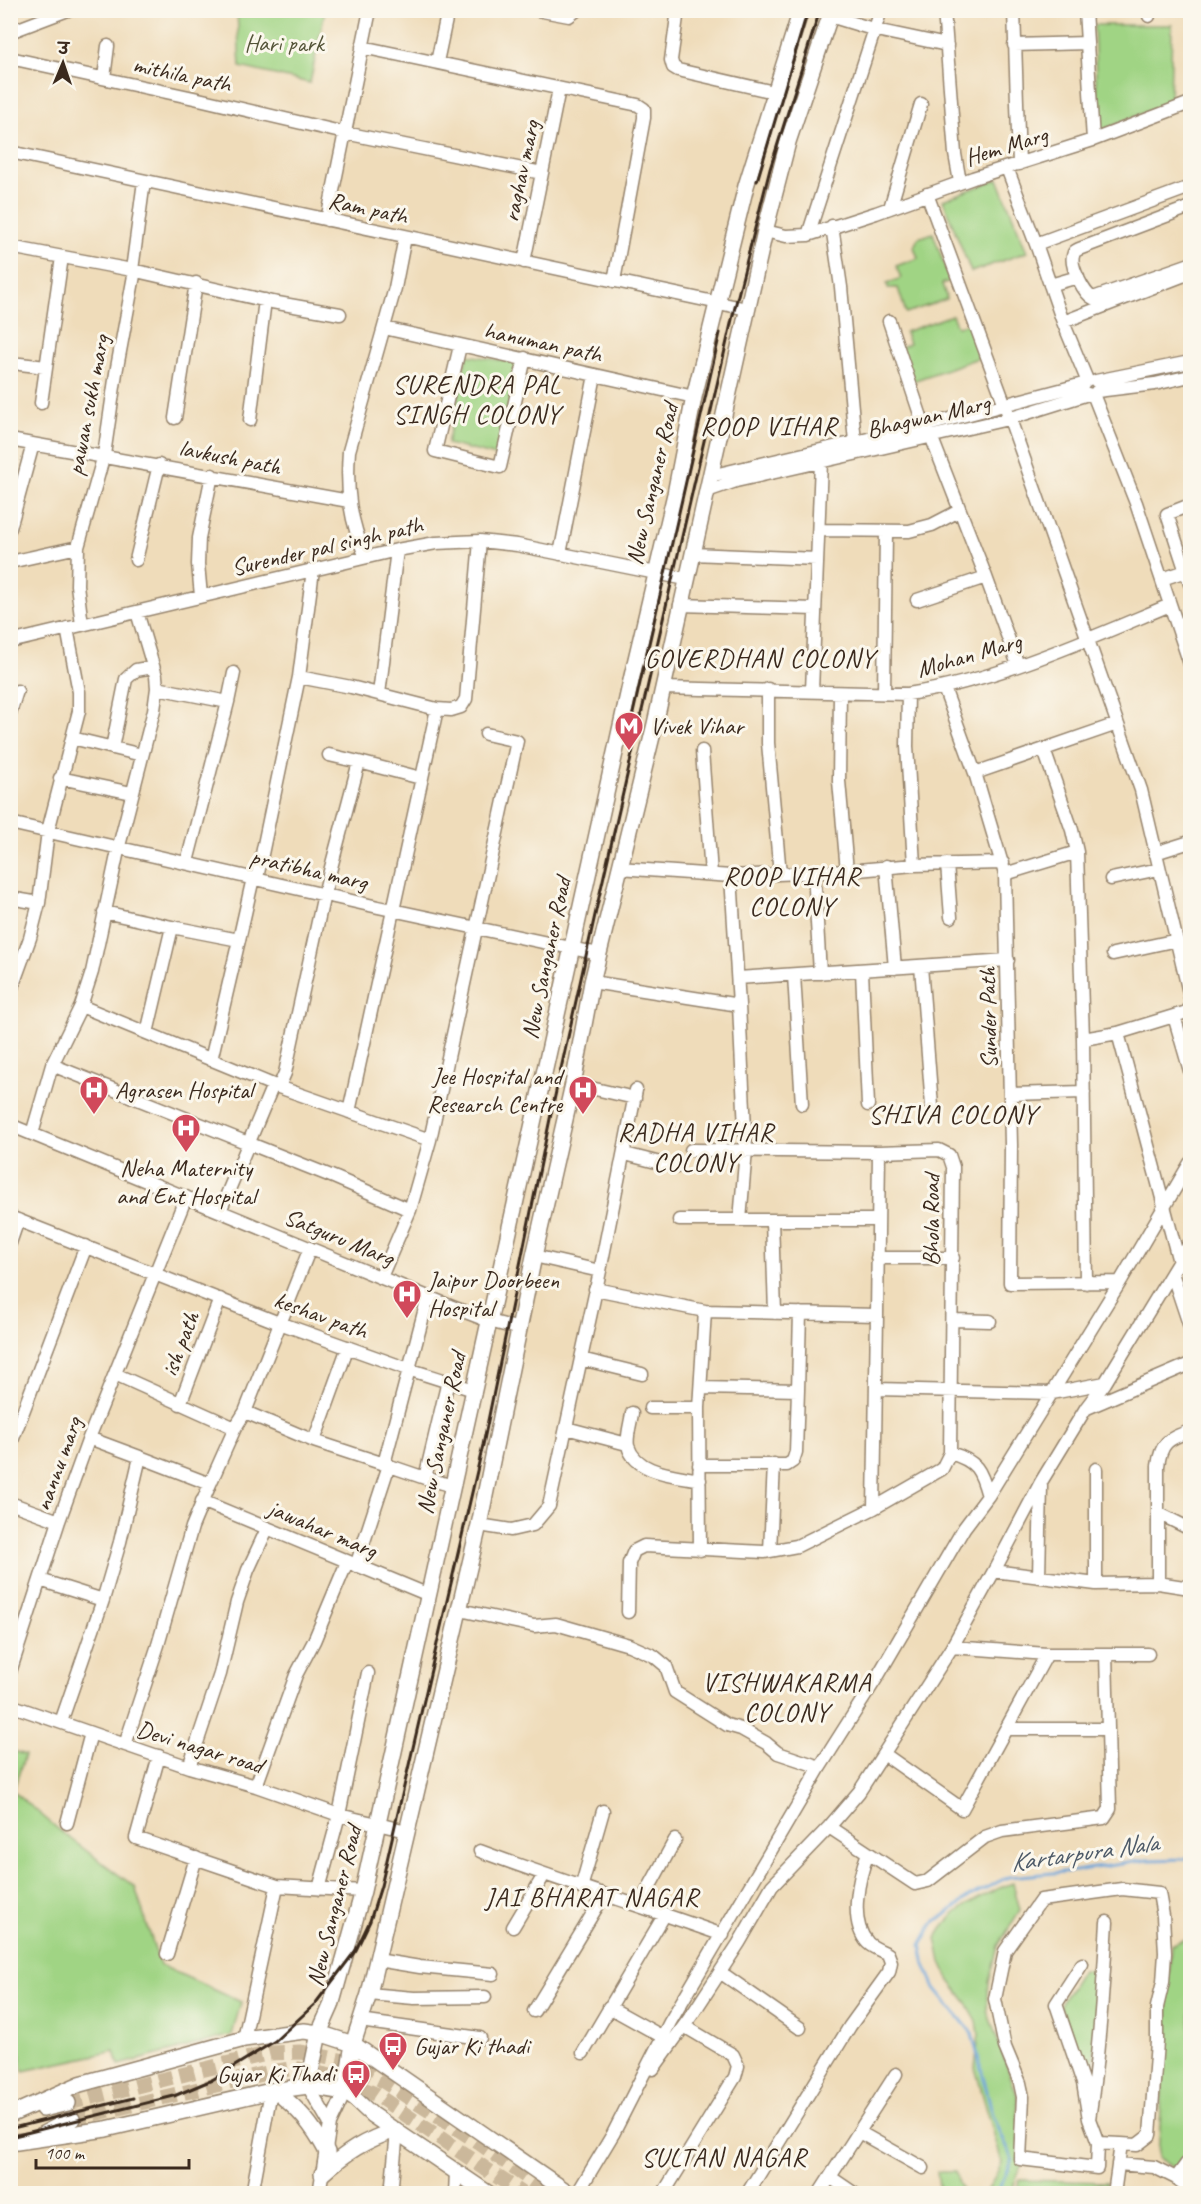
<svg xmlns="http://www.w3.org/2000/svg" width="1201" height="2204" viewBox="0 0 1201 2204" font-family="Caveat,'Playpen Sans Deva',sans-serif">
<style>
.green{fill:#a0d484;stroke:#6e7f51;stroke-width:1.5}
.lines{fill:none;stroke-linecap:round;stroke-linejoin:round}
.stream{stroke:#68a1d7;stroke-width:3}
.major-tunnel{stroke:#cbb89b;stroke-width:15;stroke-dasharray:15 8;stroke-linecap:butt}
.minor-casing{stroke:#95836c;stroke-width:15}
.major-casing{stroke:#95836c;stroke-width:18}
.minor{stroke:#fff;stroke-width:12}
.major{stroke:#fff;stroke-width:15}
.rail{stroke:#3b2a1e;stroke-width:3}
.labels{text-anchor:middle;stroke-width:6;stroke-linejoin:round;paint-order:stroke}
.park-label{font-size:24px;fill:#545438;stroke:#fbf7ec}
.street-label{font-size:24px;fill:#3b2a1e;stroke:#fbf7ec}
.poi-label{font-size:24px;fill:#3b2a1e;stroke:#fbf7ec;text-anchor:start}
.neighbourhood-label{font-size:26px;letter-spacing:1.5px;fill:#3b2a1e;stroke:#fbf7ec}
.water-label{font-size:26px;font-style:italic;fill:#4d5a68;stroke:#fbf7ec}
.quarter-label{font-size:27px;letter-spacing:1.5px;fill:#3b2a1e;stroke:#fbf7ec}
</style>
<rect width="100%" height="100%" fill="#fbf7ec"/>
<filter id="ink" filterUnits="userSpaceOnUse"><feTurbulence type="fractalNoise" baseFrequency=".0167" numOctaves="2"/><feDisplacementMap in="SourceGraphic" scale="12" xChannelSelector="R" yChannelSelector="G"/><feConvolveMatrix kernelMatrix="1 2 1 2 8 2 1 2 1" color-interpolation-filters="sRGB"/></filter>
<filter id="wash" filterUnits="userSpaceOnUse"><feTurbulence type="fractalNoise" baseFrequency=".008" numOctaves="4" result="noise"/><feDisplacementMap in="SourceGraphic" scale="24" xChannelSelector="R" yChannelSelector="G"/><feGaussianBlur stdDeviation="1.35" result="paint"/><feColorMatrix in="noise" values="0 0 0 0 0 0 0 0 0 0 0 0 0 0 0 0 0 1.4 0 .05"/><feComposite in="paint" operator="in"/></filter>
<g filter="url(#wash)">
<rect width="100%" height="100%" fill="#efdcba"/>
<!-- green -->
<path class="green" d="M237 11H325L310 83 240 67Z
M1094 25H1172L1170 102 1098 132Z
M998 179 1027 252 971 272 943 200Z
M933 233 950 281 942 284 947 299 906 313 898 288H888L887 284 901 278 896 266 918 258 914 247 918 238Z
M952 315 957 327 969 323 981 357 913 381 901 347 909 344 905 332Z
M467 355 519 363 497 456 447 444Z
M10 1750 25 1755 13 1791 64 1834 135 1887 160 1965 241 2002 232 2035 119 2065 115 2051 23 2071 10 2000Z
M1013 1883 1020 1910 998 1946 989 1982 987 2010 1017 2095 1021 2166 1011 2193H986L1002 2163 975 2068 979 2034 977 2021 967 2003 950 1981 941 1962 936 1938C940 1933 943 1927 947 1922 959 1907 994 1889 1013 1883Z
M1190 1937V2147L1175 2169 1158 2158 1171 1945Z
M1082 1970 1102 1972 1092 2076 1085 2077 1060 2005Z
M937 2172H955L963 2193H940Z
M1020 2180 1107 2182 1105 2193H1015Z"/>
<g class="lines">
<!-- stream -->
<path class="stream" d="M997 2194 1012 2159 993 2115 972 2033 935 1988 925 1965 921 1945 932 1925 970 1896 1008 1877 1075 1871 1147 1860 1184 1859 1190 1856"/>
</g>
</g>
<g filter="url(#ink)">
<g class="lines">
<!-- major-tunnel -->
<path class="major-tunnel" d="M68 2103 270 2053 301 2052 340 2060 380 2079 475 2140 550 2194
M72 2119 271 2072 295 2068 335 2077 375 2094 523 2194"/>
<!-- minor casing -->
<g class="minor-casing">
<path id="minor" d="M537 10 569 16 577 10
M678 10 671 60 673 67 678 70 774 92
M944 10 955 154 960 182
M1014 10 1019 164
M1149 10V16
M830 16 876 30 947 45
M10 32 68 10
M1087 43 1093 140
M1014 45 1087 43 1085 10
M362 47 638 105 644 109V118L614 281
M10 58 203 100 345 133 542 173
M437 62 448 10
M104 78 108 46
M10 152 747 309
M1007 168 1036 244 1190 187
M927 194 1005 405 1141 790 1190 997
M1190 207 1079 249C1075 251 1074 251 1073 256 1070 266 1084 294 1093 298L1190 264
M890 208 921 104
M327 220 370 10
M832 226 841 287 855 442
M765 231 786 236 808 235 876 213 973 178 1093 140 1190 103
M808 235 881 10
M1036 244 1063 322 1087 380
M10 247 132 270 144 181
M524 262 559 89
M132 270 272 302 340 314
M1050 285 1078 277
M889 321 924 426 931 436 986 577 1018 665
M1063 322 1190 273
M384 328 694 397
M460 346 435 451 500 467 525 358
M20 364 46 367
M1096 381 1190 362
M1097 391 1155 384 1190 376
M1093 394 1136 503 1190 664
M41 403 62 257
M175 418 196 283
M250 420 265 300
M10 440 349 501
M710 476 924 426 1083 384
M707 491 736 481 1008 419 1088 394
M1190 505 1167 514 1190 584
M10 528 33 444
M820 530 909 531 932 525 959 511
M560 554 595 375
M692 554 817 559
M366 557C350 522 346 490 349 451L395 288 405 237
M136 560 159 465
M10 562 78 547
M313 570 299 677 351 687 437 709
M1162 579 1186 571
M201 596 198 564 199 538 212 475
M917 600 986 577
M680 605 815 609
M82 625 77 585 78 547 104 455 116 373 135 270
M10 642 397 550 436 543 480 541 517 545 686 579
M157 688 228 702 187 862
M662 688 908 694C999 680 1086 640 1170 605
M944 688 975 773 1005 874 1011 1145 1010 1283 1120 1282
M768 689V743L780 874
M812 691 821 462
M840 693 839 781 847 871
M884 693 886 532
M379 694 397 550
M908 694 907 746 914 865
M228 702 234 673
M10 713 17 691
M72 738 142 755
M112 748 126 679 136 670 153 667
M702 751 711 874
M329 755 359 762
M975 773 1117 724
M60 778 132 793
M10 823 378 907 599 954
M1077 852 1083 1039 1086 1283
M1155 853 1190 842
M947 864 951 917
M886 866 895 968
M619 868 731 876 847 871 914 865 1003 863
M814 872 820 973
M1005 874 1077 852 1072 830 1044 750
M257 878 299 677
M1111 879 1159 869
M10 898 39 903
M104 912 172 927 147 1033
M172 927 239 940 253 878
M1113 954 1177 940
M921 966 932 1106
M862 971 868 1105
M794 975 802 1104
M738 978 1008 960
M592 982 739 1005 731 876
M10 993 30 938 39 903 48 831 79 711V692L67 628
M739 1005 746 1150 740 1220
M81 1006 273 1085 430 1140 410 1210 381 1277
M1174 1016 1190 1071
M1118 1033 1179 1262
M1083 1039 1118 1033 1187 1012 1190 1007
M211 1060 239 940
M52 1065 336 1178 410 1210
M573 1084 635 1098
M279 1087 285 1073 324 894 359 762 421 778
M1010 1094 1084 1092
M349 1112 437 709 451 710 461 707 466 699 480 541
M10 1125 450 1306 489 1321 520 1329
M32 1134 52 1065 81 1006 92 972 119 846 154 710 157 688 156 676 137 612
M430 1140 517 741 486 734
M625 1154 676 1167
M220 1211 273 1085
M10 1217 274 1321 408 1369 474 1390
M679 1220H877
M772 1220 775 1313
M10 1243 18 1220
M534 1256 600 1271 636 1090
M877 1258H953
M1172 1273 1190 1327
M595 1289 705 1311 877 1315 879 1152
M952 1320 990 1321
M581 1359 642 1374
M115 1374 235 1428
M701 1388 798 1390 800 1313
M876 1389 1052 1393 1105 1383
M180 1404 220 1299
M650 1408H699
M1087 1408 1190 1364
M245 1412 314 1441 348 1347
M632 1413C631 1422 626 1437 628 1446 636 1474 676 1475 700 1480
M566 1428 627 1444
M314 1441 384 1464 428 1297
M10 1446 86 1246
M950 1453C977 1461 981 1470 988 1496
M384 1464 425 1478 448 1381
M699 1465H787L793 1461 796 1452 798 1390
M425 1478 453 1486
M210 1484 235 1428 245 1412 310 1248
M202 1501 429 1595
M10 1503 59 1521
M874 1508 877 1315
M1158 1513 1190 1529
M479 1525 511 1530 533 1525 549 1506 600 1271
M700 1550 699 1408 705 1311
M770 1551 774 1464
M356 1566 389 1465
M994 1571 1096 1584 1158 1583V1466C1161 1441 1169 1439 1190 1431
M1039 1577 1041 1486
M40 1580 103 1600
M1158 1583 1190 1588
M1096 1584V1469
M460 1610 534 1626 556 1624 629 1645 654 1656 666 1666 675 1692 727 1725 741 1729 766 1743 778 1753 820 1767
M628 1612 629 1563 634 1551 644 1546 764 1552 797 1546 874 1508 942 1469 950 1453 953 1167 949 1155 939 1150 879 1152 691 1150
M952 1647 1047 1654H1148
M10 1672 59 1521 89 1438 186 1197
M10 1705 189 1767 256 1786 339 1815 407 1831
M61 1722 103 1600 120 1542 140 1457 89 1438
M1006 1729H1108L1106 1654
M125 1745 158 1645 192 1527 210 1484 140 1457
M884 1754 962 1809 1047 1654
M159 1756 136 1838 277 1886 363 1891
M189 1767 220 1674 237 1602 248 1570 267 1529
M256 1786 296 1675 314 1641 347 1562
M67 1823 91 1733
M829 1827 915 1884 928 1881 985 1837 1002 1831 1104 1818 1110 1809 1108 1729
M480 1851C560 1881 642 1906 723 1935
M581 1888 603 1811
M319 1889 339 1815 368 1673
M639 1906 675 1840
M513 1927 544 1875
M167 1954 196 1858
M377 1960 420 1967 493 1974
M1082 1964 1056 2004 1083 2083 1089 2119 1098 2143
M720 1972 800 2028
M369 1994 414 1998 485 1997
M609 2007 663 2037
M534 2011 604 1895
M360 2021 480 2038
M244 2039 277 1886
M583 2053 665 1914
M653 2069 694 2012 739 1943 772 1886 829 1827 859 1792 952 1647 994 1571 1041 1482 1086 1408 1105 1383 1190 1243
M308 2086 330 2124
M1089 2119C1099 2054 1103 1988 1107 1922
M859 2132 923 2168
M1118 2164 1154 2167 1176 2178 1190 2188
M830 2177 855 2194
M1176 2178 1190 2159
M252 2194 271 2091
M319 2194 330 2124 345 2092
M391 2194 397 2131
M455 2194 456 2172
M577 2194 613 2134 670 2022 820 1767 879 1674 964 1528 988 1496 1120 1282 1190 1163
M663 2194 735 2077 738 2066 733 2055 684 2026
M747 2194 850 2026 889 1972 891 1962 888 1954C882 1951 873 1948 868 1943 848 1922 859 1876 868 1853
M819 2194 896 2074
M1114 2194 1121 2144 1137 2145 1150 2135 1157 2042V2007L1163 1982 1165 1953 1163 1916 1159 1893 1122 1889 1041 1900 1005 1951 995 1999 1005 2047 1020 2083 1023 2097 1020 2159 1097 2168 1098 2143 1121 2144"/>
</g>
<!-- major casing -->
<g class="major-casing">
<path id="major" d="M308 2086 319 2033 331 2006 363 1891 632 676 675 494 694 397 746 186 801 10
M274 2090C299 2109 312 2124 327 2152
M345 2092 353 2044 369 1994 479 1525 534 1256 573 1084 592 982 655 724 765 231 788 142 832 10
M43 2109 68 2103
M10 2115 80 2084 244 2039 304 2031 319 2033 353 2044 570 2194
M43 2134 72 2119
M10 2143 106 2129 271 2091 308 2086 345 2092 356 2100 372 2115 489 2194
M322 2174C346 2152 365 2140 396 2130"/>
</g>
<!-- minor -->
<use href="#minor" class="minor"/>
<!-- major -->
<use href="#major" class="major"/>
<!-- rail -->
<path class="rail" d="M757 181 808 10
M629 731 720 333
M13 2128 133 2098
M10 2137 174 2096 212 2080 275 2041 315 2004 356 1950 370 1921 381 1886 483 1445 551 1114 597 906 733 315 770 169 820 10"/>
</g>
</g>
<!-- icons -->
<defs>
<g id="metro-pin" transform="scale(1.5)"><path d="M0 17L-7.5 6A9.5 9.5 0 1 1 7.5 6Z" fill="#d1495b" stroke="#fbf7ec"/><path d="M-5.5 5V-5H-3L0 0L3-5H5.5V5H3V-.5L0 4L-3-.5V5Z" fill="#fff"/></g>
<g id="hospital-pin" transform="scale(1.5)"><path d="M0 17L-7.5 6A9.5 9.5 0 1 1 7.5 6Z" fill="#d1495b" stroke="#fbf7ec"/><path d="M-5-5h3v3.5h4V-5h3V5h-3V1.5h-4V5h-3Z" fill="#fff"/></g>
<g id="bus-pin" transform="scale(1.5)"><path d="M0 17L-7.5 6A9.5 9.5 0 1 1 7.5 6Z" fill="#d1495b" stroke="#fbf7ec"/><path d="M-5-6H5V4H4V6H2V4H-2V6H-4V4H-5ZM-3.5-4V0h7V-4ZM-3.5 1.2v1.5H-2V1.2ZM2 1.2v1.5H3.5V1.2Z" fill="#fff"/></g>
</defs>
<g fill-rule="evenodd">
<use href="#metro-pin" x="629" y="726"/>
<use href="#hospital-pin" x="94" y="1090"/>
<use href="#hospital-pin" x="583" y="1090"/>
<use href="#hospital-pin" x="186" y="1128"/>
<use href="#hospital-pin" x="407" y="1294"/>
<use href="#bus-pin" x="393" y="2046"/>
<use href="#bus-pin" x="356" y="2074"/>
</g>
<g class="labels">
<!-- park labels -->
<g class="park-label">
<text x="284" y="51">Hari park</text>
</g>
<!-- street labels -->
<g class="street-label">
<text transform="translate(182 74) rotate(12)" y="8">mithila path</text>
<text transform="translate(1006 146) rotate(-17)" y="8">Hem Marg</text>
<text transform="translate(521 171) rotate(-78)" y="8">raghav marg</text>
<text transform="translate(368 208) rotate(12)" y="8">Ram path</text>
<text transform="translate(543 342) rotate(12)" y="8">hanuman path</text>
<text transform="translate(88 405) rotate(-79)" y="8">pawan sukh marg</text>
<text transform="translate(928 416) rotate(-13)" y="8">Bhagwan Marg</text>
<text transform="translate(230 457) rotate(11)" y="8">lavkush path</text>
<text transform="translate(652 484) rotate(-77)" y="8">New Sanganer Road</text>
<text transform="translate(327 546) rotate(-13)" y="8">Surender pal singh path</text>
<text transform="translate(969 655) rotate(-16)" y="8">Mohan Marg</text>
<text transform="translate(309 869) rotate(13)" y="8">pratibha marg</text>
<text transform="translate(546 958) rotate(-78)" y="8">New Sanganer Road</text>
<text transform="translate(988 1018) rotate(-91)" y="8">Sunder Path</text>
<text transform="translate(931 1220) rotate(-90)" y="8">Bhola Road</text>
<text transform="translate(339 1237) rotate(22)" y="8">Satguru Marg</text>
<text transform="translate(321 1315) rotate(20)" y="8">keshav path</text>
<text transform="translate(180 1344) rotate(-69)" y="8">ish path</text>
<text transform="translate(441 1433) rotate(-78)" y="8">New Sanganer Road</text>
<text transform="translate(58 1464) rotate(-70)" y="8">nannu marg</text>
<text transform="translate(323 1529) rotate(23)" y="8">jawahar marg</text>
<text transform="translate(200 1747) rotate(17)" y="8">Devi nagar road</text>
<text transform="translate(334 1906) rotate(-76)" y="8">New Sanganer Road</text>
</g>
<!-- poi labels -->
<g class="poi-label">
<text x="650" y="734">Vivek Vihar</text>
<text x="562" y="1084" text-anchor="end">Jee Hospital and<tspan x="562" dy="28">Research Centre</tspan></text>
<text x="115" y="1098">Agrasen Hospital</text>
<text x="186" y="1176" text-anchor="middle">Neha Maternity<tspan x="186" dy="28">and Ent Hospital</tspan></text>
<text x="428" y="1288">Jaipur Doorbeen<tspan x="428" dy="28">Hospital</tspan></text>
<text x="414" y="2054">Gujar Ki thadi</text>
<text x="335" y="2082" text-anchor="end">Gujar Ki Thadi</text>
</g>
<!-- neighbourhood labels -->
<g class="neighbourhood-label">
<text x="477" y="393">SURENDRA PAL<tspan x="477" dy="30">SINGH COLONY</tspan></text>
<text x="769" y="435">ROOP VIHAR</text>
<text x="760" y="667">GOVERDHAN COLONY</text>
<text x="792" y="885">ROOP VIHAR<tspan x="792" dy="30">COLONY</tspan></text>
<text x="696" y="1141">RADHA VIHAR<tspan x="696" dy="30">COLONY</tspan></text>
<text x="787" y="1691">VISHWAKARMA<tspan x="787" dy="30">COLONY</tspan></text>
<text x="592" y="1906">JAI BHARAT NAGAR</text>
<text x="724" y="2166">SULTAN NAGAR</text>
</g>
<!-- water labels -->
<g class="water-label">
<text transform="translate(1084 1852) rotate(-8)" y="9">Kartarpura Nala</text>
</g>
<!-- quarter labels -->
<g class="quarter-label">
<text x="953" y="1123">SHIVA COLONY</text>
</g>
</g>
<!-- margin -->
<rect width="1201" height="2204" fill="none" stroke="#fbf7ec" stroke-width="36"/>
<!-- north arrow -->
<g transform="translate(63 63) rotate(2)" stroke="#fbf7ec" stroke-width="4.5" paint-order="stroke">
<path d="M0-4.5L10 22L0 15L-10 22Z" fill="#3b2a1e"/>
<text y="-9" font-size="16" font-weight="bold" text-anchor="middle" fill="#3b2a1e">उ</text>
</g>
<!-- scale -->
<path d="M36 2159v9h153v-9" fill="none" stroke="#3b2a1e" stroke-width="3"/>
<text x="45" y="2159" font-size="18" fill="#3b2a1e" stroke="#fbf7ec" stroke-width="4.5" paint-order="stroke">100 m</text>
</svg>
